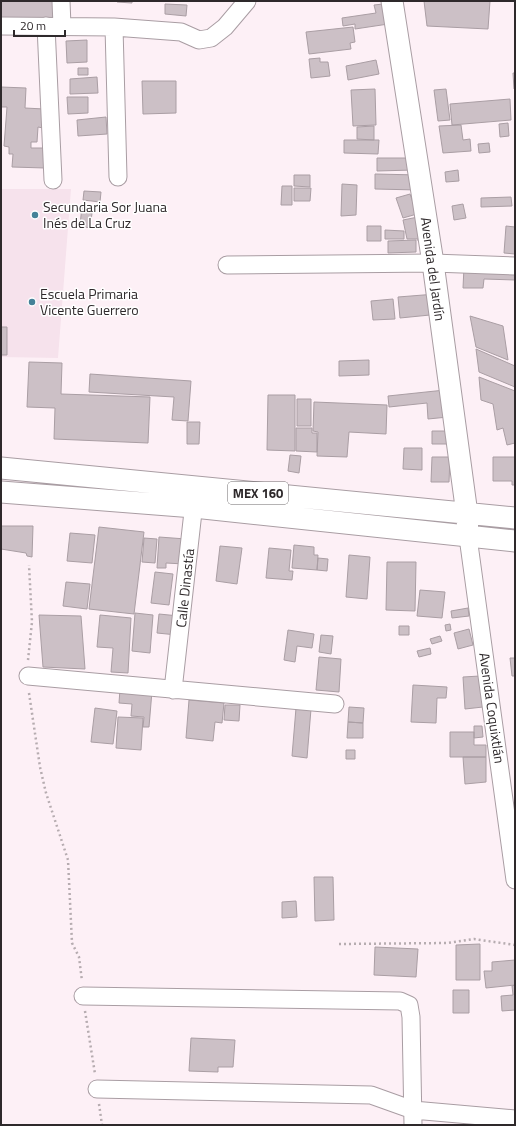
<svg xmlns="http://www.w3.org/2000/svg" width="516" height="1126" viewBox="0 0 516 1126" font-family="'Titillium Web',sans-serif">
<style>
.built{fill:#f6e2ec}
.building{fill:#ccc0c6;stroke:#aa9ea4}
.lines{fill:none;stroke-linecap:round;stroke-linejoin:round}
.minor-casing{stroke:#a99da3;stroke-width:19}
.major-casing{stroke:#a99da3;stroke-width:23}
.path{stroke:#b6acb0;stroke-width:2.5;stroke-dasharray:2 3;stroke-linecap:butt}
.minor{stroke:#fff;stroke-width:17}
.major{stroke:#fff;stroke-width:21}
.poi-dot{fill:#448298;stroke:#fff;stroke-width:1.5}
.labels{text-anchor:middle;stroke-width:3;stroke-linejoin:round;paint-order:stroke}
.shield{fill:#fff;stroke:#6d696b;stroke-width:1}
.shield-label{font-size:13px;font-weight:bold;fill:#2e292b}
.poi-label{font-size:14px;fill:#2e292b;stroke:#fff;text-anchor:start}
.street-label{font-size:14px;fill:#2e292b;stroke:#fff}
</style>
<rect width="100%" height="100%" fill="#fdf0f6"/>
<!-- built -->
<path class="built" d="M1 189H71L58 358 1 357Z"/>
<!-- building -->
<path class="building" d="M1 1H55V21H1Z
M117 1H132V3L117 2Z
M424 1H490L488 29 427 26Z
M392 3 395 23 355 29V24L343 26 342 18 376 13 374 5Z
M165 4 187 5 186 16 165 14Z
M353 27 355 42 350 43 351 49 309 54 306 32Z
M87 40V62L67 63 66 41Z
M320 58V62H328L330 76 311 78 309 59Z
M376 60 379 74 348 80 346 66Z
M78 68H88V75H78Z
M513 73H515V89H514Z
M97 77 98 93 70 94V79Z
M142 81H176V113L143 114Z
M1 87 26 88 25 108 44 109 43 128 38 127 37 142H31V148H46L45 168 12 167 13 154H9V147L4 146 7 107H1Z
M375 89 376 125 353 126 351 90Z
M446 89 450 120 438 121 434 90Z
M67 97H88V113L68 114Z
M510 99 511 120 452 125 450 104Z
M106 117 107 134 78 136 77 120Z
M508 123 509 136 500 137 499 124Z
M461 125 463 140 470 139 471 151 443 153 439 126Z
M374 126V140L357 139V127Z
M344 140H379L378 154 344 153Z
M489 143 490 152 479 153 478 144Z
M377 158H413V170L377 171Z
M458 170 459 181 446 182 445 172Z
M375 174 419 175 418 190 375 189Z
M294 175H310V187L294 186Z
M342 184 357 185 356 215 341 216Z
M282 186H292V205H281Z
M294 188H311L310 201H294Z
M84 191 101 192 100 202 83 200Z
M410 194 417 214 403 218 396 198Z
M511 197 512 206 481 207V198Z
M463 204 466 218 454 220 452 206Z
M82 205 93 206 90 228 80 226Z
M423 216 427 239 418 241V239H407L403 220Z
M367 226H381V241H367Z
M506 226 515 227V254L504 253Z
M385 230 404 231V239H385Z
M416 240V252L388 253V241Z
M464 267 515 268V280L484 279 483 288H463Z
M436 294 430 315 400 318 398 297Z
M393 299 395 319 373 320 371 301Z
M470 316 503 326 508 360 476 347Z
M1 327H7V355H1Z
M476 349 515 366V387L479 372Z
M369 360V375L339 376V361Z
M29 362 62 363 61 394 150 397 148 443 54 439 55 408 27 407Z
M90 374 191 381 188 421 172 420 174 397 89 392Z
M479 377 515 391V443L507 445 503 428 497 430 493 404 481 400Z
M445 390 448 417 428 419 427 403 389 407 388 396Z
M268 395H295V451L267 450Z
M297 399H311V426H297Z
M314 402 387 405 386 434 349 432 347 457 317 456 318 432 313 431Z
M187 422H200L199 444H187Z
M296 428H312V433H317V452L296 451Z
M432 431H449L448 444H432Z
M404 448H422V470L403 469Z
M290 455 301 456 299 473 288 471Z
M432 457H450L449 482H431Z
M493 457H515V485H512V481H493Z
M1 526H33L32 557 27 556 26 553 1 549Z
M99 527 144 532 134 614 89 609Z
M70 533 95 535 92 563 67 561Z
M159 537 186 539 184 564 166 563V568H157Z
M144 538 157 539 155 563 142 562Z
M294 545 314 547V555H318L317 570 292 568Z
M220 546 242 548 237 584 216 581Z
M269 548 291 550 289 571H293L292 580 266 578Z
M349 555 370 557 367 599 346 597Z
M318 558 328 559 327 571 317 570Z
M387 562H416L415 611 386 610Z
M155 572 173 574 169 605 151 603Z
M66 582 90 584 87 609 63 606Z
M420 590 445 592 442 618 417 616Z
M468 608 469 616 452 618 451 611Z
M135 613 153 615 150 653 132 651Z
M159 614 179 616 177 635 157 633Z
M39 615 81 616 85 669 43 667Z
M100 615 131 618 128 673 111 672 113 648 97 647Z
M450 624 451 630 446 631 445 625Z
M399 626H409V635H399Z
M469 629 473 645 458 649 454 633Z
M288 630 314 634 312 648 297 646 295 662 284 660Z
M321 635 333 636 331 654 319 652Z
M440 636 442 641 432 644 430 639Z
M430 648 431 654 419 657 417 651Z
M319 657 341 659 339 692 316 690Z
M510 658H515V676H512Z
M480 676 483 707 465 709 463 677Z
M413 685 447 687 446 698H437L436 723 411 722Z
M120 689 152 691 149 727H143L144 717 131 716 132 704 119 703Z
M189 700 224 703 222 723 215 722 213 741 186 738Z
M225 705H240L239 721 224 720Z
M349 707 364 708 363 723 348 722Z
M95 708 117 711 113 744 91 742Z
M296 708 311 709 307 758 292 756Z
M118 717 143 718 141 750 116 748Z
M348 722 363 723V738H347Z
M474 726H482L483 737 474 738Z
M450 732H474V745H486V757H450Z
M346 750H355V759H346Z
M463 757H486V782L465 784Z
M314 877H333L334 920 315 921Z
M296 901 297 917 282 918V902Z
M480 944V980H456V945Z
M375 947 418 949 416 977 374 975Z
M515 960V985L486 988 484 971H492V962Z
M515 985V1010L502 1011 501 996 513 995 512 986Z
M453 990H469V1013H453Z
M191 1038 235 1040 233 1067H218V1072L189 1071Z"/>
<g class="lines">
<!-- minor casing -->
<g class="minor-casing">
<path id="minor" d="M61 1 62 26
M1 26 114 27 181 32 199 40 211 38 225 27 247 1
M46 26 53 180
M114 27 118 177
M227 265 433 263 515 266
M468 537 515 880
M28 676 335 704
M173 690 195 494
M83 996 400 1001 409 1005 411 1017 413 1125
M97 1089 371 1095 413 1110 515 1119"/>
</g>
<!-- major casing -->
<g class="major-casing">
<path id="major" d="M392 1 433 263 467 514 468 537
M1 468 515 518
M1 492 194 507 515 541"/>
</g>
<!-- path -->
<path class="path" d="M28 660 32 622 29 565
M29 693 40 767 46 793 68 860 72 943 79 957 82 981
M339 944 448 943 474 939 515 945
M85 1011 95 1074
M99 1104 102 1125"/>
<!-- minor -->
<use href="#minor" class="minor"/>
<!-- major -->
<use href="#major" class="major"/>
</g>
<!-- markers -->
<g class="poi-dot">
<circle cx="35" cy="215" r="4"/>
<circle cx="32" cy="302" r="4"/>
</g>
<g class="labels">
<!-- shield labels -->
<rect class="shield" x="228" y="482" width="60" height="22" rx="3"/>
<g class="shield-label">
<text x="258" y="498">MEX 160</text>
</g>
<!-- poi labels -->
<g class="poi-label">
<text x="43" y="212">Secundaria Sor Juana<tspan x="43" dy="16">Inés de La Cruz</tspan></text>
<text x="40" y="299">Escuela Primaria<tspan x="40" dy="16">Vicente Guerrero</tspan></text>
</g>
<!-- street labels -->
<g class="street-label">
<text transform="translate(433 269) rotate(82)" y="5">Avenida del Jardín</text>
<text transform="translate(185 588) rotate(-84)" y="5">Calle Dinastía</text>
<text transform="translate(492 708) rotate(82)" y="5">Avenida Coquixtlán</text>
</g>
</g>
<!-- border -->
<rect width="516" height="1126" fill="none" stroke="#2e292b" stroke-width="4"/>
<!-- scale -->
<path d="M14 30v6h51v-6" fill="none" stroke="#2e292b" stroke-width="2"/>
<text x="20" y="30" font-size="12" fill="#2e292b" stroke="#ffffff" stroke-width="3" paint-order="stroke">20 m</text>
</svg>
